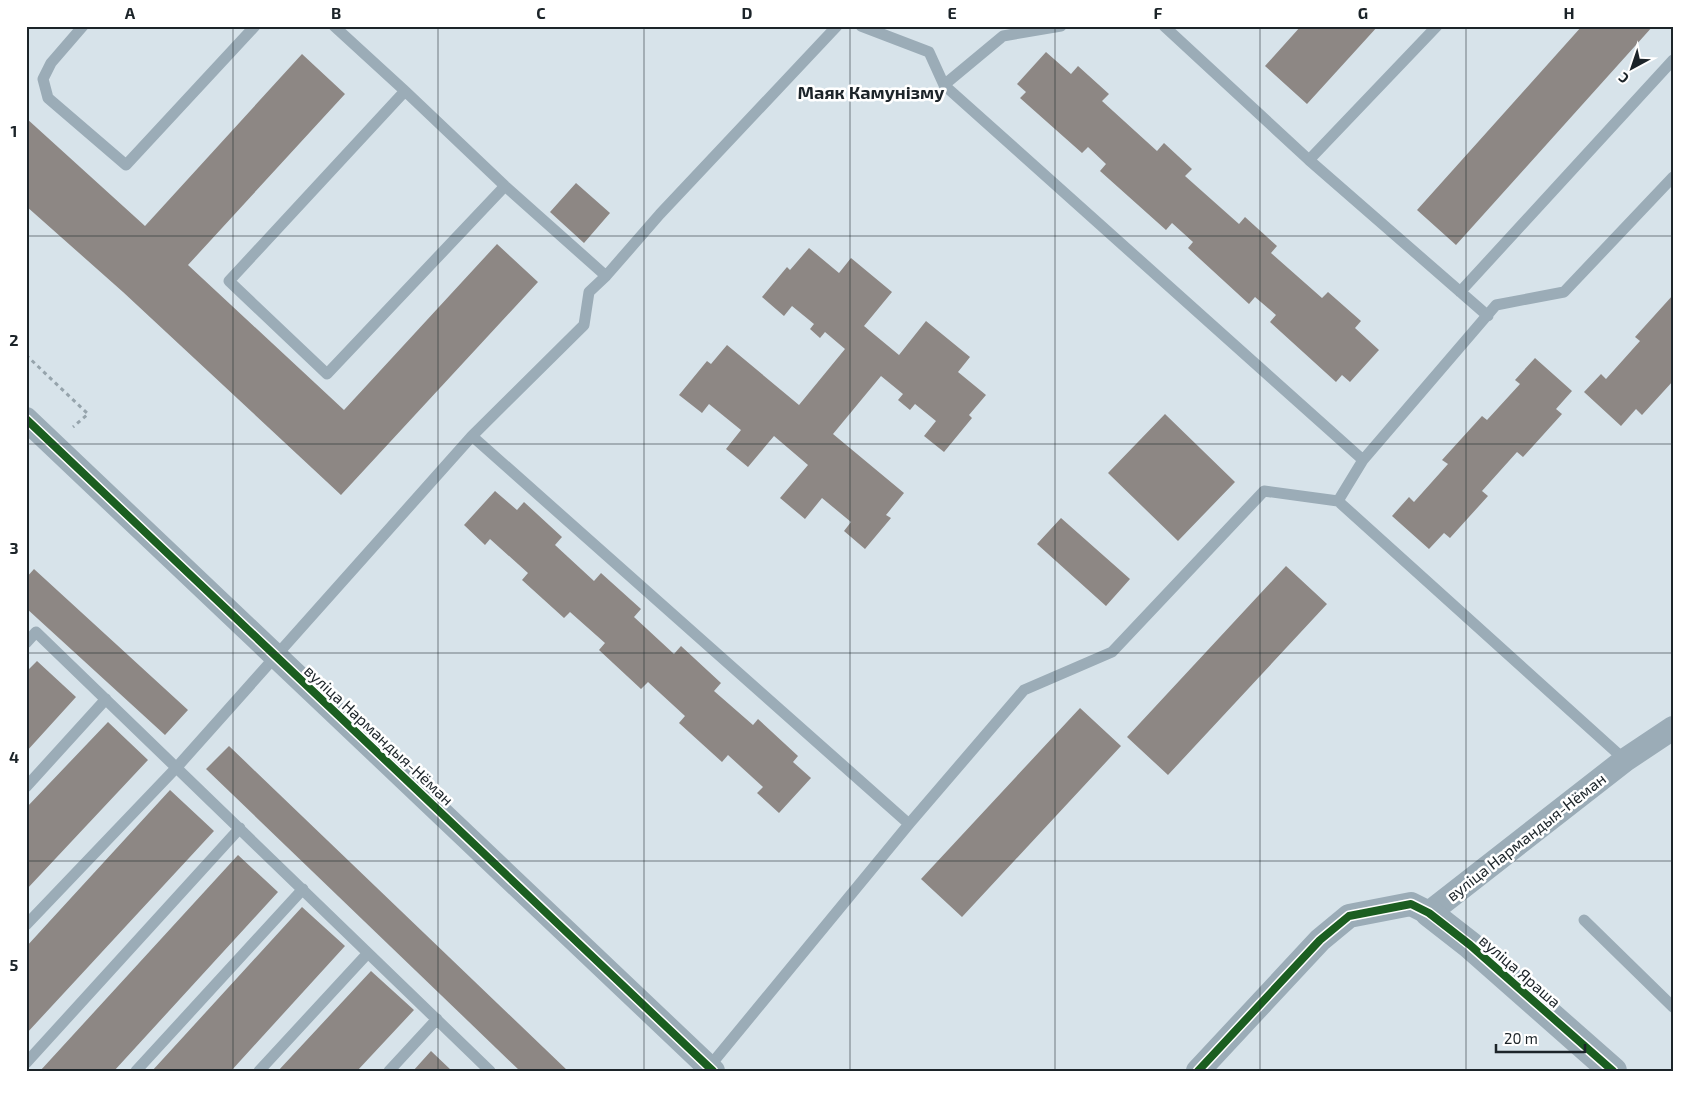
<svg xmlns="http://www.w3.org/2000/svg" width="1699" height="1097" viewBox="0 0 1699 1097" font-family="'Exo 2',sans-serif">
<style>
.building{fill:#8d8784}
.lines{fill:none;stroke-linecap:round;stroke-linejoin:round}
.path{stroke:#96a4ac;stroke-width:3;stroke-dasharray:4 4;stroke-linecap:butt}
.service{stroke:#9bacb7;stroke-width:11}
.minor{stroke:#9bacb7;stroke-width:24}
.tertiary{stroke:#9bacb7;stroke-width:28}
.cycleway-casing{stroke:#fff;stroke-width:11}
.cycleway{stroke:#1b5e20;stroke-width:8}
.grid{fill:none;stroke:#1c2429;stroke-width:1;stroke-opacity:0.55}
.labels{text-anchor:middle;stroke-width:5;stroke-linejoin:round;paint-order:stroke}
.street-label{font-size:16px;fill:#1c2429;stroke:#fff}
.neighbourhood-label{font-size:18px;font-weight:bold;fill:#1c2429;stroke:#fff}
.neatline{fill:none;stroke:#1c2429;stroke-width:2}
.grid-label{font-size:16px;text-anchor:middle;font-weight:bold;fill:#1c2429}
</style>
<rect width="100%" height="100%" fill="#d7e3ea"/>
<!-- building -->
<path class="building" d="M1301 26H1378L1307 104 1265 66Z
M1582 26H1653L1456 245 1417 210Z
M1046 52 1071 74 1078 66 1109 94 1102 101 1157 151 1164 143 1192 169 1185 176 1239 224 1245 217 1277 246 1271 253 1322 298 1328 292 1361 321 1355 328 1379 350 1350 382 1342 375 1336 382 1270 322 1276 315 1255 297 1249 304 1188 248 1193 242 1172 223 1166 230 1100 171 1106 164 1088 147 1082 153 1020 98 1026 92 1017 84Z
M302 54 345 94 188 265 344 410 497 244 538 282 341 495 123 292 26 206V118L145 226Z
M576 183 610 213 584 243 550 212Z
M809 248 839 273 851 258 892 292 864 326 899 355 926 321 970 357 958 372 986 395 969 415 972 418 944 452 924 436 936 421 915 404 910 410 898 400 903 394 881 376 833 434 904 493 886 515 891 518 865 549 844 531 851 522 822 498 805 519 780 498 808 465 774 436 748 467 726 449 741 430 709 404 702 413 679 395 707 361 711 364 727 345 799 405 845 349 825 332 820 338 810 329 814 324 792 306 784 316 762 297 787 267 790 270Z
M1673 295V381L1642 415 1636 409 1621 426 1584 392 1601 374 1606 379 1640 341 1635 337Z
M1535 358 1572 391 1556 409 1562 414 1523 457 1517 452 1482 491 1488 496 1450 538 1444 533 1429 549 1392 516 1409 497 1414 502 1448 464 1442 460 1482 416 1487 420 1520 384 1515 380Z
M1165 414 1235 482 1178 541 1108 473Z
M495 491 517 510 524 502 562 537 555 545 594 581 601 573 641 609 634 617 674 654 681 646 721 683 714 691 753 725 758 719 798 756 793 762 811 778 779 813 757 793 763 787 728 755 722 762 679 723 685 716 648 682 641 689 599 650 605 643 570 612 564 618 522 580 528 573 490 539 485 545 464 525Z
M1061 518 1130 579 1106 606 1037 544Z
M1286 566 1327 604 1168 775 1127 737Z
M34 569 188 710 165 735 26 608V578Z
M37 661 76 697 26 752V672Z
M1080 708 1121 746 962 917 921 879Z
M108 722 148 760 26 890V808Z
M229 746 568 1071H520L206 769Z
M170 790 214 831 26 1034V947Z
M238 855 278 892 114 1071H40Z
M302 907 345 946 231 1071H152Z
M371 971 414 1010 357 1071H278Z
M431 1051 452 1071H413Z"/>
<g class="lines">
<!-- path -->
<path class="path" d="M26 355 88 414 73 427"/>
<!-- service -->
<path class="service" d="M83 26 51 63 43 79 48 98 126 165 255 26
M334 26 405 91 505 186 606 276 660 214 837 26
M861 26 929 52 944 85 1363 460 1338 501 1625 760
M1164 26 1309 160 1488 316
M944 85 1003 36 1061 26
M405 91 229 281 327 374 505 186
M1309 160 1437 26
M1460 292 1673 60
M472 436 584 325 589 292 606 276
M1363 460 1496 305 1564 292 1673 177
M26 643 36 632 490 1071
M26 787 106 699
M1584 920 1673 1007
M26 925 177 767 472 436 909 824
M26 1063 240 828
M709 1067 909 824 1024 690 1112 652 1264 491 1338 501
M136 1071 303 889
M259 1071 368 953
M389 1071 437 1019"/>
<!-- minor -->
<path class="minor" d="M26 419 713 1071
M1198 1071 1320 940 1349 916 1411 904 1429 913 1625 760 1673 728"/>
<!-- tertiary -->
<path class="tertiary" d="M1429 913 1470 945 1613 1071"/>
<!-- cycleway casing -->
<g class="cycleway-casing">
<path id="cycleway" d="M26 419 713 1071
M1198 1071 1320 940 1349 916 1411 904 1429 913 1470 945 1613 1071"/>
</g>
<!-- cycleway -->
<use href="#cycleway" class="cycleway"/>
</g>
<!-- grid -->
<path class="grid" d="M233 26V1071M438 26V1071M644 26V1071M850 26V1071M1055 26V1071M1260 26V1071M1466 26V1071M26 236H1673M26 444H1673M26 653H1673M26 861H1673"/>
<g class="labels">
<!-- street labels -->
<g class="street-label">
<text transform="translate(379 735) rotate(43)" y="6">вуліца Нармандыя-Нёман</text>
<text transform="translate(1526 837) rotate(-38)" y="6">вуліца Нармандыя-Нёман</text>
<text transform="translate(1520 971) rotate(41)" y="6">вуліца Яраша</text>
</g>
<!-- neighbourhood labels -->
<g class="neighbourhood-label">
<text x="871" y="99">Маяк Камунізму</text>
</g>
</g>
<!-- border -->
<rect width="1699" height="1097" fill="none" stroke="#ffffff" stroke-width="55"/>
<!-- north arrow -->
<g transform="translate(1632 68) rotate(220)" stroke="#ffffff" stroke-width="4" paint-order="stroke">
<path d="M0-4L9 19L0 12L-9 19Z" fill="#1c2429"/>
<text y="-8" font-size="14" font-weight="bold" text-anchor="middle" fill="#1c2429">С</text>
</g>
<!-- scale -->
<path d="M1496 1044v8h89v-8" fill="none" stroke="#1c2429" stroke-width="2.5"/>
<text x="1504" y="1044" font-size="15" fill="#1c2429" stroke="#ffffff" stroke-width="4" paint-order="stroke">20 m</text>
<rect x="28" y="28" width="1644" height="1042" class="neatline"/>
<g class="grid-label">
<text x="130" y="19">A</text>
<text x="336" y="19">B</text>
<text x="541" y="19">C</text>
<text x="747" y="19">D</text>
<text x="952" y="19">E</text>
<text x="1158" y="19">F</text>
<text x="1363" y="19">G</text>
<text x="1569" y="19">H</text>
<text x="14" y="137">1</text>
<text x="14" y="346">2</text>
<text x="14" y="554">3</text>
<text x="14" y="763">4</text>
<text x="14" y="971">5</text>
</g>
</svg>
